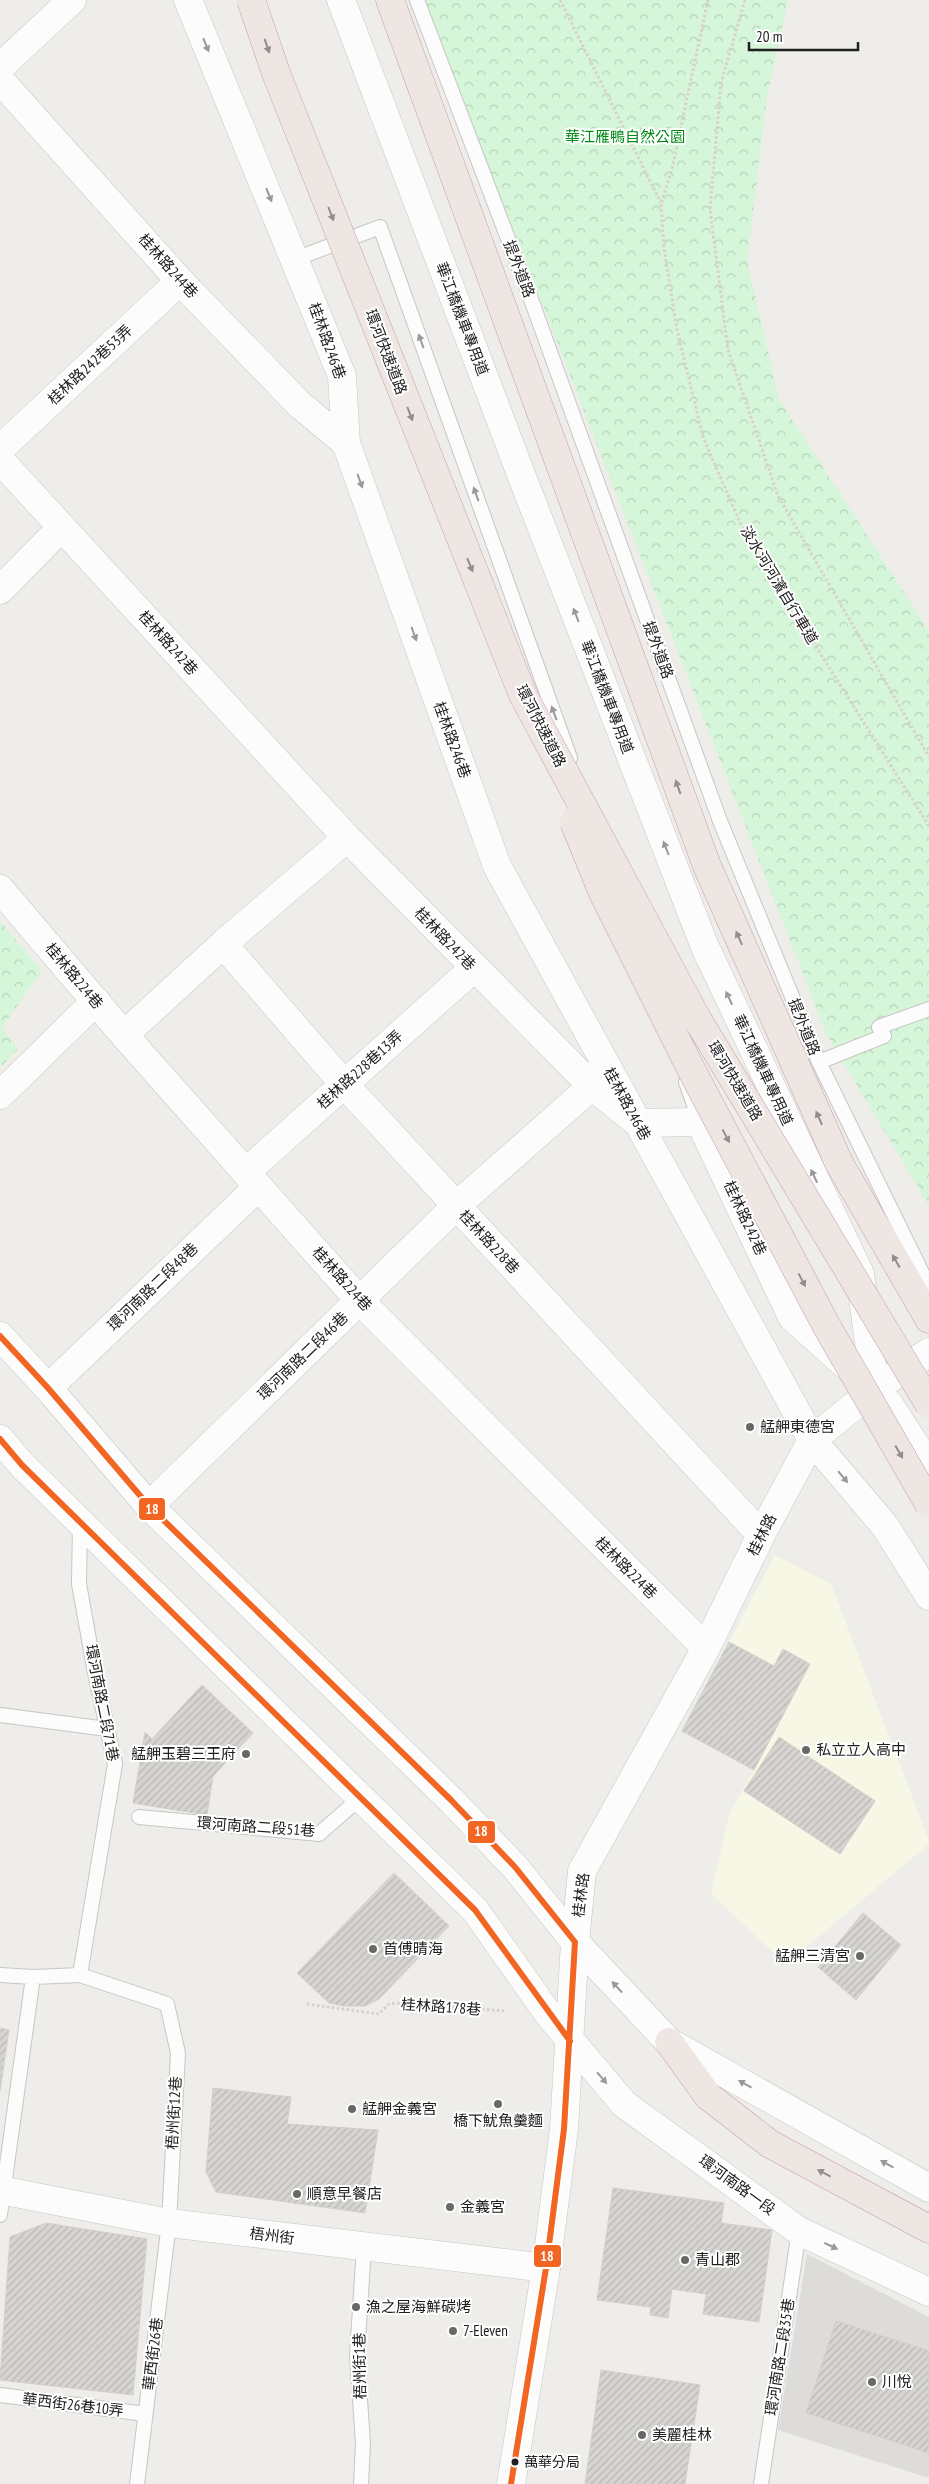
<svg xmlns="http://www.w3.org/2000/svg" width="929" height="2484" viewBox="0 0 929 2484" font-family="'PT Sans Narrow','Noto Sans TC',sans-serif">
<style>
.residential{fill:#dddcda}
.education{fill:#f6f7e5}
.park{fill:url(#park-crowns)}
.building{fill:url(#building-hatch);stroke:#d2cfca}
.lines{fill:none;stroke-linecap:round;stroke-linejoin:round}
.service-casing{stroke:#c7c6c5;stroke-width:16}
.minor-casing{stroke:#c7c6c5;stroke-width:29}
.tertiary-casing{stroke:#c7c6c5;stroke-width:29}
.trunk-casing{stroke:#c69ea6;stroke-width:29}
.path{stroke:#dcceca;stroke-width:3;stroke-dasharray:2.5 2.5;stroke-linecap:butt}
.service{stroke:#fcfcfc;stroke-width:14}
.minor{stroke:#fcfcfc;stroke-width:28}
.tertiary{stroke:#fcfcfc;stroke-width:28}
.trunk{stroke:#eee6e3;stroke-width:28}
.trunk-bridge-casing{stroke:#c69ea6;stroke-width:29;stroke-linecap:butt}
.trunk-bridge{stroke:#eee6e3;stroke-width:28}
.bus-1-casing{stroke:#fff;stroke-width:10}
.bus-1{stroke:#f26522;stroke-width:6}
.oneway{fill:#999}
.oneway2{fill:#918d8b}
.poi-dot{fill:#686866;stroke:#fff;stroke-width:2}
.bus-dot{fill:#202020;stroke:#fff;stroke-width:2}
.labels{text-anchor:middle;stroke-width:4;stroke-linejoin:round;paint-order:stroke}
.bus-label{font-size:14px;fill:#202020;stroke:#fff;text-anchor:start}
.park-label{font-size:15px;fill:#038919;stroke:#fff}
.street-label{font-size:15px;fill:#202020;stroke:#fff}
.poi-label{font-size:15px;fill:#202020;stroke:#fff;text-anchor:start}
.line-badge{stroke:#fff;stroke-width:2}
.badge-label{font-size:14px;text-anchor:middle;font-weight:bold;fill:#fff}
</style>
<defs>
<pattern id="park-crowns" width="20" height="18" patternUnits="userSpaceOnUse" patternTransform="scale(1.25)"><rect width="20" height="18" fill="#d5f6d8"/><path d="M2 6a3 3 0 1 1 6 0M12 15a3 3 0 1 1 6 0" fill="none" stroke="#b7d3b9"/></pattern>
<pattern id="building-hatch" width="6" height="6" patternUnits="userSpaceOnUse" patternTransform="scale(1.25)"><rect width="6" height="6" fill="#d7d5d1"/><path d="M-1 1l2-2M0 6l6-6M5 7l2-2" fill="none" stroke="#b8b7b3"/></pattern>
</defs>
<rect width="100%" height="100%" fill="#eeede9"/>
<!-- residential -->
<path class="residential" d="M807 2254 929 2317V2478L778 2430Z"/>
<!-- education -->
<path class="education" d="M775 1555 831 1584 929 1841V1844L786 1964 711 1894 730 1812 754 1770 682 1731Z"/>
<!-- park -->
<path class="park" d="M424 0H788L767 98 747 261 779 399 929 631V1206L826 1033Z
M0 921 42 971 2 1027 18 1049 0 1068Z"/>
<!-- building -->
<path class="building" d="M729 1642 774 1666 783 1649 810 1664 754 1770 682 1731Z
M202 1685 253 1733 213 1776 207 1815 133 1803 145 1732 152 1739Z
M779 1737 875 1801 840 1854 744 1791Z
M394 1873 449 1926 379 1999 365 2006H344L329 2003 297 1973Z
M863 1913 901 1945 856 2000 818 1967Z
M0 2028 9 2030 0 2091Z
M213 2088 291 2097 287 2124 378 2130 365 2213 216 2192 206 2172Z
M613 2188 724 2203 721 2223 772 2230 759 2322 703 2314 706 2294 672 2289 668 2318 650 2315 651 2307 597 2300Z
M46 2223 147 2239 133 2395 0 2380 10 2237Z
M836 2321 929 2351V2453L806 2413Z
M601 2370 700 2385 685 2484H585Z"/>
<g class="lines">
<!-- service casing -->
<g class="service-casing">
<path id="service" d="M417 0 528 291 720 821 819 1062 929 1287
M295 259 380 227 570 758
M819 1062 884 1036 879 1027 929 1009
M686 1082 700 1122
M80 1522 79 1584 95 1673 115 1764 80 1975
M0 1715 107 1729
M139 1817 319 1834 360 1798
M0 1975 33 1977 80 1975 167 2004 178 2053 169 2223 137 2484
M0 2215 33 1977
M0 2395 145 2414
M361 2484 363 2444 357 2355 364 2247
M761 2484 799 2231"/>
</g>
<!-- minor casing -->
<g class="minor-casing">
<path id="minor" d="M188 0 342 376 346 443 497 866 812 1440 885 1526 929 1596
M341 0 524 482 705 947 860 1274 875 1389
M0 67 72 0
M0 80 180 281 299 404 346 443
M0 449 180 281
M0 460 347 838 592 1086 638 1123 700 1122 792 1317 889 1404 929 1466
M0 590 62 527
M0 889 124 1035 359 1300 706 1648
M223 944 344 1084 761 1535
M124 1035 223 944 347 838
M0 1095 96 1001
M246 1172 474 968
M48 1388 258 1187
M149 1506 456 1206 592 1086
M575 1942 582 1871 706 1648 761 1535 812 1440 875 1389 929 1352
M0 2190 169 2223 546 2268"/>
</g>
<!-- tertiary casing -->
<g class="tertiary-casing">
<path id="tertiary" d="M0 1336 48 1388 149 1506 451 1800 515 1867 575 1942 669 2042 929 2188
M0 1439 22 1465 475 1910 549 2015 624 2104 799 2231 929 2292
M511 2484 546 2268 564 2129 575 1942"/>
</g>
<!-- trunk casing -->
<g class="trunk-casing">
<path id="trunk" d="M390 0 707 866 839 1163 929 1319
M669 2042 708 2096 770 2144 929 2229"/>
</g>
<!-- path -->
<path class="path" d="M560 0 661 203
M708 0 672 169 661 204 664 248 677 330 703 437 745 534 929 826
M745 0 721 83 710 209 728 350 778 496 929 757
M307 2004 379 2014 389 2004 397 2003 506 2011"/>
<!-- service -->
<use href="#service" class="service"/>
<!-- minor -->
<use href="#minor" class="minor"/>
<!-- tertiary -->
<use href="#tertiary" class="tertiary"/>
<!-- trunk -->
<use href="#trunk" class="trunk"/>
<!-- trunk-bridge casing -->
<g class="trunk-bridge-casing">
<path id="trunk-bridge" d="M251 0 276 73 523 695 696 1017 929 1404
M574 822 603 893 692 1071 826 1325 929 1504"/>
</g>
<!-- trunk-bridge -->
<use href="#trunk-bridge" class="trunk-bridge"/>
<!-- bus-1 casing -->
<g class="bus-1-casing">
<path id="bus-1" d="M0 1336 48 1388 149 1506 451 1800 515 1867 575 1942 564 2129 546 2268 511 2484
M0 1439 22 1465 475 1910 570 2041"/>
</g>
<!-- bus-1 -->
<use href="#bus-1" class="bus-1"/>
</g>
<!-- one-way arrows -->
<defs><path id="oneway-solid" d="M-6-.8H1V-3.2L6.5 0L1 3.2V.8H-6Z" transform="scale(1.25)"/></defs>
<g class="oneway">
<use href="#oneway-solid" transform="translate(206 45) rotate(68)"/>
<use href="#oneway-solid" transform="translate(269 195) rotate(68)"/>
<use href="#oneway-solid" transform="translate(421 341) rotate(-110)"/>
<use href="#oneway-solid" transform="translate(360 481) rotate(70)"/>
<use href="#oneway-solid" transform="translate(476 494) rotate(-110)"/>
<use href="#oneway-solid" transform="translate(576 615) rotate(-111)"/>
<use href="#oneway-solid" transform="translate(414 634) rotate(70)"/>
<use href="#oneway-solid" transform="translate(554 713) rotate(-110)"/>
<use href="#oneway-solid" transform="translate(666 848) rotate(-111)"/>
<use href="#oneway-solid" transform="translate(729 998) rotate(-115)"/>
<use href="#oneway-solid" transform="translate(814 1176) rotate(-115)"/>
<use href="#oneway-solid" transform="translate(843 1477) rotate(50)"/>
<use href="#oneway-solid" transform="translate(617 1987) rotate(-133)"/>
<use href="#oneway-solid" transform="translate(602 2078) rotate(49)"/>
<use href="#oneway-solid" transform="translate(745 2084) rotate(-151)"/>
<use href="#oneway-solid" transform="translate(887 2164) rotate(-151)"/>
<use href="#oneway-solid" transform="translate(831 2246) rotate(25)"/>
</g>
<g class="oneway2">
<use href="#oneway-solid" transform="translate(267 46) rotate(71)"/>
<use href="#oneway-solid" transform="translate(331 214) rotate(69)"/>
<use href="#oneway-solid" transform="translate(410 414) rotate(69)"/>
<use href="#oneway-solid" transform="translate(470 565) rotate(68)"/>
<use href="#oneway-solid" transform="translate(678 787) rotate(-110)"/>
<use href="#oneway-solid" transform="translate(739 938) rotate(-114)"/>
<use href="#oneway-solid" transform="translate(819 1118) rotate(-114)"/>
<use href="#oneway-solid" transform="translate(726 1136) rotate(62)"/>
<use href="#oneway-solid" transform="translate(896 1261) rotate(-120)"/>
<use href="#oneway-solid" transform="translate(802 1280) rotate(62)"/>
<use href="#oneway-solid" transform="translate(899 1452) rotate(60)"/>
<use href="#oneway-solid" transform="translate(824 2173) rotate(-152)"/>
</g>
<!-- markers -->
<g class="poi-dot">
<circle cx="750" cy="1427" r="5"/>
<circle cx="806" cy="1750" r="5"/>
<circle cx="246" cy="1754" r="5"/>
<circle cx="373" cy="1949" r="5"/>
<circle cx="860" cy="1956" r="5"/>
<circle cx="498" cy="2104" r="5"/>
<circle cx="352" cy="2109" r="5"/>
<circle cx="297" cy="2194" r="5"/>
<circle cx="450" cy="2207" r="5"/>
<circle cx="685" cy="2260" r="5"/>
<circle cx="356" cy="2307" r="5"/>
<circle cx="453" cy="2331" r="5"/>
<circle cx="872" cy="2382" r="5"/>
<circle cx="642" cy="2435" r="5"/>
</g>
<circle class="bus-dot" cx="515" cy="2462" r="4.5"/>
<g class="labels">
<!-- bus labels -->
<g class="bus-label">
<text x="524" y="2467">萬華分局</text>
</g>
<!-- park labels -->
<g class="park-label">
<text x="625" y="142">華江雁鴨自然公園</text>
</g>
<!-- street labels -->
<g class="street-label">
<text transform="translate(168 266) rotate(48)" y="5">桂林路244巷</text>
<text transform="translate(519 269) rotate(69)" y="5">提外道路</text>
<text transform="translate(462 319) rotate(69)" y="5">華江橋機車專用道</text>
<text transform="translate(327 341) rotate(70)" y="5">桂林路246巷</text>
<text transform="translate(386 352) rotate(69)" y="5">環河快速道路</text>
<text transform="translate(90 365) rotate(-43)" y="5">桂林路242巷53弄</text>
<text transform="translate(779 585) rotate(59)" y="5">淡水河河濱自行車道</text>
<text transform="translate(168 643) rotate(48)" y="5">桂林路242巷</text>
<text transform="translate(658 650) rotate(70)" y="5">提外道路</text>
<text transform="translate(607 697) rotate(69)" y="5">華江橋機車專用道</text>
<text transform="translate(541 726) rotate(63)" y="5">環河快速道路</text>
<text transform="translate(452 740) rotate(70)" y="5">桂林路246巷</text>
<text transform="translate(445 939) rotate(46)" y="5">桂林路242巷</text>
<text transform="translate(74 976) rotate(50)" y="5">桂林路224巷</text>
<text transform="translate(804 1027) rotate(68)" y="5">提外道路</text>
<text transform="translate(360 1070) rotate(-42)" y="5">桂林路228巷13弄</text>
<text transform="translate(763 1070) rotate(65)" y="5">華江橋機車專用道</text>
<text transform="translate(735 1081) rotate(59)" y="5">環河快速道路</text>
<text transform="translate(627 1104) rotate(61)" y="5">桂林路246巷</text>
<text transform="translate(745 1218) rotate(65)" y="5">桂林路242巷</text>
<text transform="translate(489 1242) rotate(47)" y="5">桂林路228巷</text>
<text transform="translate(342 1279) rotate(48)" y="5">桂林路224巷</text>
<text transform="translate(153 1287) rotate(-44)" y="5">環河南路二段48巷</text>
<text transform="translate(303 1356) rotate(-44)" y="5">環河南路二段46巷</text>
<text transform="translate(762 1535) rotate(-63)" y="5">桂林路</text>
<text transform="translate(626 1568) rotate(45)" y="5">桂林路224巷</text>
<text transform="translate(102 1703) rotate(79)" y="5">環河南路二段71巷</text>
<text transform="translate(256 1827) rotate(4)" y="5">環河南路二段51巷</text>
<text transform="translate(581 1895) rotate(-83)" y="5">桂林路</text>
<text transform="translate(441 2007) rotate(4)" y="5">桂林路178巷</text>
<text transform="translate(174 2113) rotate(-87)" y="5">梧州街12巷</text>
<text transform="translate(737 2185) rotate(36)" y="5">環河南路一段</text>
<text transform="translate(272 2236) rotate(7)" y="5">梧州街</text>
<text transform="translate(153 2354) rotate(-83)" y="5">華西街26巷</text>
<text transform="translate(780 2357) rotate(-81)" y="5">環河南路二段35巷</text>
<text transform="translate(360 2366) rotate(-91)" y="5">梧州街1巷</text>
<text transform="translate(73 2405) rotate(7)" y="5">華西街26巷10弄</text>
</g>
<!-- poi labels -->
<g class="poi-label">
<text x="760" y="1432">艋舺東德宮</text>
<text x="816" y="1755">私立立人高中</text>
<text x="236" y="1759" text-anchor="end">艋舺玉碧三王府</text>
<text x="383" y="1954">首傅晴海</text>
<text x="850" y="1961" text-anchor="end">艋舺三清宮</text>
<text x="362" y="2114">艋舺金義宮</text>
<text x="498" y="2126" text-anchor="middle">橋下魷魚羹麵</text>
<text x="307" y="2199">順意早餐店</text>
<text x="460" y="2212">金義宮</text>
<text x="695" y="2265">青山郡</text>
<text x="366" y="2312">漁之屋海鮮碳烤</text>
<text x="463" y="2336">7-Eleven</text>
<text x="882" y="2387">川悅</text>
<text x="652" y="2440">美麗桂林</text>
</g>
</g>
<g class="line-badge">
<rect x="138" y="1497" width="28" height="24" rx="5" fill="#f26522"/>
<rect x="467" y="1820" width="29" height="24" rx="5" fill="#f26522"/>
<rect x="533" y="2244" width="29" height="24" rx="5" fill="#f26522"/>
</g>
<g class="badge-label">
<text x="152" y="1514">18</text>
<text x="481" y="1836">18</text>
<text x="547" y="2261">18</text>
</g>
<!-- scale -->
<path d="M749 42v8h109v-8" fill="none" stroke="#202020" stroke-width="2.5"/>
<text x="756" y="42" font-size="15" fill="#202020" stroke="#ffffff" stroke-width="4" paint-order="stroke">20 m</text>
</svg>
